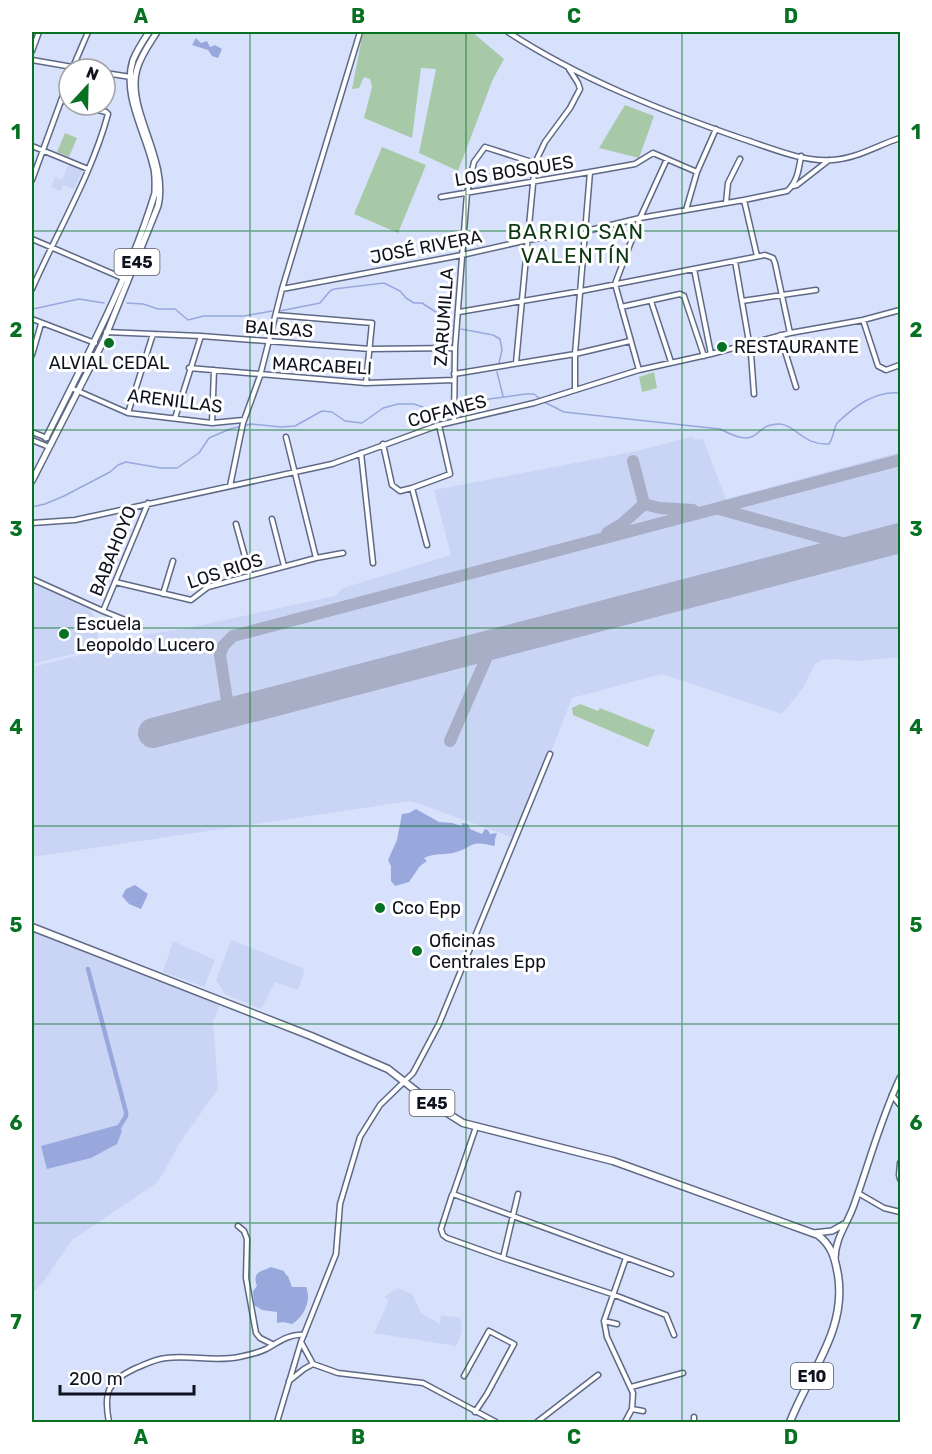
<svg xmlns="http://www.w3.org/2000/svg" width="932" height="1454" viewBox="0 0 932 1454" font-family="Rubik,sans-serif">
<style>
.built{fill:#cad5f5}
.green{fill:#a7c9a8}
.water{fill:#98a8dd}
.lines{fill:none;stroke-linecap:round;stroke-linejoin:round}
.stream{stroke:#98a8dd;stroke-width:1.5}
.canal{stroke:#98a8dd;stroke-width:4.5}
.taxiway{stroke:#a7aec6;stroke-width:12}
.runway{stroke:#a7aec6;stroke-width:30}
.minor-casing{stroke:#5f6986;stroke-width:7}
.secondary-casing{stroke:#5f6986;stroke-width:8}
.primary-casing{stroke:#5f6986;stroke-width:8}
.trunk-casing{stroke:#5f6986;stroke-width:9}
.minor{stroke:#fff;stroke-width:4}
.secondary{stroke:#fff;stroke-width:5}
.primary{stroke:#fff;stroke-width:5}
.trunk{stroke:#fff;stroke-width:6}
.grid{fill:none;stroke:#067122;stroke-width:1.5;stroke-opacity:0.55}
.poi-dot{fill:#067122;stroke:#fff;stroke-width:2}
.labels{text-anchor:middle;stroke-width:6;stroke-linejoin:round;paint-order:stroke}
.shield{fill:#fff;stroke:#585a62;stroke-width:1.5}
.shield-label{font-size:16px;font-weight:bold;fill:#10131f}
.street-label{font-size:18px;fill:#10131f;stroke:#fff}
.poi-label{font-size:18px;fill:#10131f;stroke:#fff;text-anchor:start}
.quarter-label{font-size:21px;letter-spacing:1.5px;fill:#0d3914;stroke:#fff}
.neatline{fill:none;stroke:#067122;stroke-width:2}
.grid-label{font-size:20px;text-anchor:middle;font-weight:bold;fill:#067122}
</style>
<rect width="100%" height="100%" fill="#d8e1fc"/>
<!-- built -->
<path class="built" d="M69 163 83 169 74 189 63 185 60 191 51 187 54 180 53 177 62 180Z
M691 437 696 440 703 439 726 499 900 452V657L857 661 838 659 822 660 815 664 803 688 782 714 662 674 572 698 517 839 411 801 32 857V667L137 641 142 635 183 629 335 596 343 588 451 555 434 490 632 452Z
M32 584 88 606 97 621 98 648 32 664Z
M32 931 221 1004 213 1021 218 1089 181 1141 158 1182 72 1240 43 1282 32 1294Z
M231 940 305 969 298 990 275 982 261 1009 225 994 216 980Z
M173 941 215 960 204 987 163 972Z
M398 1288 412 1294 421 1313 440 1324 441 1315 461 1318 462 1332 456 1346 374 1333 389 1300 384 1297Z"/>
<!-- green -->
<path class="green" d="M363 32H472L504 59 493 79 458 171 419 153 436 69 421 68 412 138 364 118 372 87 370 79 364 77 359 88 352 89Z
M625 105 654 116 639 158 599 148Z
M65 133 77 138 69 157 57 152Z
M382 147 426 165 398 233 354 214Z
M654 372 657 388 642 392 639 377Z
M580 704 598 711 600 708 655 730 648 747 573 715 572 708Z"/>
<!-- water -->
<path class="water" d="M196 38 201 43 207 41 210 47 215 45 222 49 218 58 212 56 208 50 192 45Z
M416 809 439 822 452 823 462 826V823L468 824 470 829 482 834 485 829 488 830 490 834 497 833 495 839V844L494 846C469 839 473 848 453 853 442 855 434 853 424 858L427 861 420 866 409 882 395 886 391 881V866L388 860 397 840 402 814 409 813Z
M135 885 148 894 141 909 129 904 122 896 126 889Z
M118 1125 122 1131 117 1144 91 1158 47 1169 41 1146Z
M271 1267 284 1271 286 1275 288 1276 292 1287H306C312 1300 304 1317 292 1324L283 1322 277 1323V1312L262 1310 254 1305 253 1291 257 1286C252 1272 260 1272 271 1267Z"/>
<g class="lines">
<!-- stream -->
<path class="stream" d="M127 303 143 304 158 309H175L188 320 204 316H244L272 311
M33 309 79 299 104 303
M280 311 320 303 330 291 334 289 384 283 400 291 406 298 414 303H422L436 312 453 326
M461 329 493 335 500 339 502 350 499 363
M497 372 503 396
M544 402 564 412 720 429C764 452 750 424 779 424 795 424 803 446 829 444 834 437 833 430 837 423 855 406 876 390 900 393
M32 507 45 504 64 496 110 472 118 465 126 462 161 468H177L199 453 209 438 230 429 251 424 281 427 295 426 322 411 332 412 345 421 362 423 383 408 398 404H414L431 410 463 413 489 399 526 394H534L540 399"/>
<!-- canal -->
<path class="canal" d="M88 969 126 1112V1116L118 1129"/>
<!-- taxiway -->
<path class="taxiway" d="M633 461 644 504
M719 509 860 548
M607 533 622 524 644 504 660 508 693 510
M229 713 220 655 223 646 233 636 900 460
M450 741 492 645"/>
<!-- runway -->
<path class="runway" d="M153 733 900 538"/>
<!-- minor casing -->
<g class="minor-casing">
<path id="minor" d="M508 32C580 79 662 111 743 139 771 148 802 162 832 160 856 159 878 145 900 138
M32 51 39 32
M32 60 84 69
M73 67 88 32
M105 73 131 77
M61 100 69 102
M32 146 88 169
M32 180 69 79
M793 186 797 185 829 160
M441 197 590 172
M744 200 757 256
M726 203 728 183 740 159
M686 210 697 172 716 129
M32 239 125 279
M735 261 751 354 754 394
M694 269 711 354
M32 289C57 232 92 174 108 114L106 112 79 105
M282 289 462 255 528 240 586 231 640 218 744 200 787 191C797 183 799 169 801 156
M651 301 671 362
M742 301 816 290
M621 307 680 294 684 296 704 356
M459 312 581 291 765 255 773 258 775 263 790 333
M276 315 372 323 366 383
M32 319 95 343
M863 320 878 366 886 370 900 365
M106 332 201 336 370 349 455 348
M780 335 796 387
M32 355 41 324
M516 363 535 163 545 142 570 108 580 89 578 83 569 69
M189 368 366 383 454 380
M639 370 615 284 640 218 667 159
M454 374 575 354 630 341
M71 388 128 413 212 423 243 420
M575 390V354L590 172 635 164 653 153 697 172
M128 413 153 334
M175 418 201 336
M454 421 455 348 467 193 474 162 485 147 535 163
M212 423 214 370
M32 432 47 438
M286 437 316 558
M32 440 49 447
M383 444 392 485 400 491 412 488
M361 453 373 563
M230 486 243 423 260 376 282 289 360 32
M272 519 284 566
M32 523 75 520 332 464 439 425 534 403 639 370 711 354 790 333 863 320 900 310
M236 524 250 575
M427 545 412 488 450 474 439 425
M32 579 103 611
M115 582 191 600 208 587 316 558 343 553
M163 594 173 561
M135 624 103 611 148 503
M892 1095 900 1105
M476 1127 453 1194 671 1274
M900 1163 899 1175 900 1179
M858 1193 884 1208 900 1212
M518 1194 503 1258 612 1294 666 1315 674 1335
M452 1195 441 1229 443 1235 447 1238 503 1258
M238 1226 244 1231 247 1239 246 1278 256 1333 260 1338 272 1344
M604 1321 617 1324
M301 1342 313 1364 338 1373 423 1383 496 1422
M464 1376 489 1331 514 1344 487 1394 475 1412
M289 1381 304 1369 313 1364
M631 1387 683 1373
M632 1409 643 1411
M694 1417V1422
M109 1422C103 1392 108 1381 136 1368 146 1364 155 1359 166 1358 191 1355 215 1362 239 1357 248 1355 258 1353 266 1349 277 1343 290 1333 304 1335
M277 1422 301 1342 336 1254 340 1204 360 1137 380 1105 413 1073 439 1024 550 754
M537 1422 598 1375
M625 1422 632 1409 633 1393 607 1337 604 1321 626 1258"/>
</g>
<!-- secondary casing -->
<g class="secondary-casing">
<path id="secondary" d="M814 1233 832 1231 844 1224
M835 1259C835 1237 849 1222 855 1202 870 1160 881 1118 900 1078"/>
</g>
<!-- primary casing -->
<g class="primary-casing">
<path id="primary" d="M46 438C86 358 129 278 155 193 155 183 156 174 153 165 145 131 122 95 133 60 137 50 143 41 149 32
M32 481 104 340 158 206C169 159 125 109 137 69 141 55 150 43 157 32"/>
</g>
<!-- trunk casing -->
<g class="trunk-casing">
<path id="trunk" d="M32 927 311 1036 388 1069 433 1104 463 1123 613 1161 818 1235C832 1246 835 1258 838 1275 847 1330 809 1373 790 1422"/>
</g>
<!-- minor -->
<use href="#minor" class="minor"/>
<!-- secondary -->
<use href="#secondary" class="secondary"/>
<!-- primary -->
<use href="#primary" class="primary"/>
<!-- trunk -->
<use href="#trunk" class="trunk"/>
</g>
<!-- grid -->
<path class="grid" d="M250 32V1422M466 32V1422M682 32V1422M32 231H900M32 430H900M32 628H900M32 826H900M32 1024H900M32 1223H900"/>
<!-- markers -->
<g class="poi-dot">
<circle cx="109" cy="343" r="6"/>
<circle cx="722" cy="347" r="6"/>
<circle cx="64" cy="634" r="6"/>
<circle cx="380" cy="908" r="6"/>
<circle cx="417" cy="951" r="6"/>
</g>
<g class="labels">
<!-- shield labels -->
<g class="shield">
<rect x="114.5" y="249" width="45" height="26" rx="4.5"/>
<rect x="409.5" y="1090" width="45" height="26" rx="4.5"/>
<rect x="791" y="1363" width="42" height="26" rx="4.5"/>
</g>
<g class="shield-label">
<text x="137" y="268">E45</text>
<text x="432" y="1109">E45</text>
<text x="812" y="1382">E10</text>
</g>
<!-- street labels -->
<g class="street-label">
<text transform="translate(514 171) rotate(-9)" y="6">LOS BOSQUES</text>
<text transform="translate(426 247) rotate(-11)" y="6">JOSÉ RIVERA</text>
<text transform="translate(444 317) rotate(-86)" y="6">ZARUMILLA</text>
<text transform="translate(279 329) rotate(4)" y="6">BALSAS</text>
<text transform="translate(322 366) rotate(3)" y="6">MARCABELI</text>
<text transform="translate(175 401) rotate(7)" y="6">ARENILLAS</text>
<text transform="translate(447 411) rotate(-15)" y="6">COFANES</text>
<text transform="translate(113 551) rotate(-68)" y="6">BABAHOYO</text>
<text transform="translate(225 571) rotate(-18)" y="6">LOS RIOS</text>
</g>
<!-- poi labels -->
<g class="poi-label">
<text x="734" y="353">RESTAURANTE</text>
<text x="109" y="369" text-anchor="middle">ALVIAL CEDAL</text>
<text x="76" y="630">Escuela<tspan x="76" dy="21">Leopoldo Lucero</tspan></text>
<text x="392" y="914">Cco Epp</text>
<text x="429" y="947">Oficinas<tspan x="429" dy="21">Centrales Epp</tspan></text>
</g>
<!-- quarter labels -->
<g class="quarter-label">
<text x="576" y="239">BARRIO SAN<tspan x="576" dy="24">VALENTÍN</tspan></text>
</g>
</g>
<!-- border -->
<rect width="932" height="1454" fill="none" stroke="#ffffff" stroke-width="66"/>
<!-- north arrow -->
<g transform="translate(87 87) rotate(22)"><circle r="28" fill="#ffffff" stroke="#9fa1a5" stroke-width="1.5"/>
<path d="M0-4.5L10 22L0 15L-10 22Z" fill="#067122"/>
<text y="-9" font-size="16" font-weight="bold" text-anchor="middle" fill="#10131f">N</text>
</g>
<!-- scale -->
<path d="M60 1385v9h134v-9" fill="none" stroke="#10131f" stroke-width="3"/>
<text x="69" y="1385" font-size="18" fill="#10131f" stroke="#ffffff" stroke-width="4.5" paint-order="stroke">200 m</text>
<rect x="33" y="33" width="866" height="1388" class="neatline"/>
<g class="grid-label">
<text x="141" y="23">A</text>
<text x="358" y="23">B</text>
<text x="574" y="23">C</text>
<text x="791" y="23">D</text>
<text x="16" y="139">1</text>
<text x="916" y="139">1</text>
<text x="16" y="337">2</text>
<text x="916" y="337">2</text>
<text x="16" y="536">3</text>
<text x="916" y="536">3</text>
<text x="16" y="734">4</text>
<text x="916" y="734">4</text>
<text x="16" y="932">5</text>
<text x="916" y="932">5</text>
<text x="16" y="1130">6</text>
<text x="916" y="1130">6</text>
<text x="16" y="1329">7</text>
<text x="916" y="1329">7</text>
<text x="141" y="1444">A</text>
<text x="358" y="1444">B</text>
<text x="574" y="1444">C</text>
<text x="791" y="1444">D</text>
</g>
</svg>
